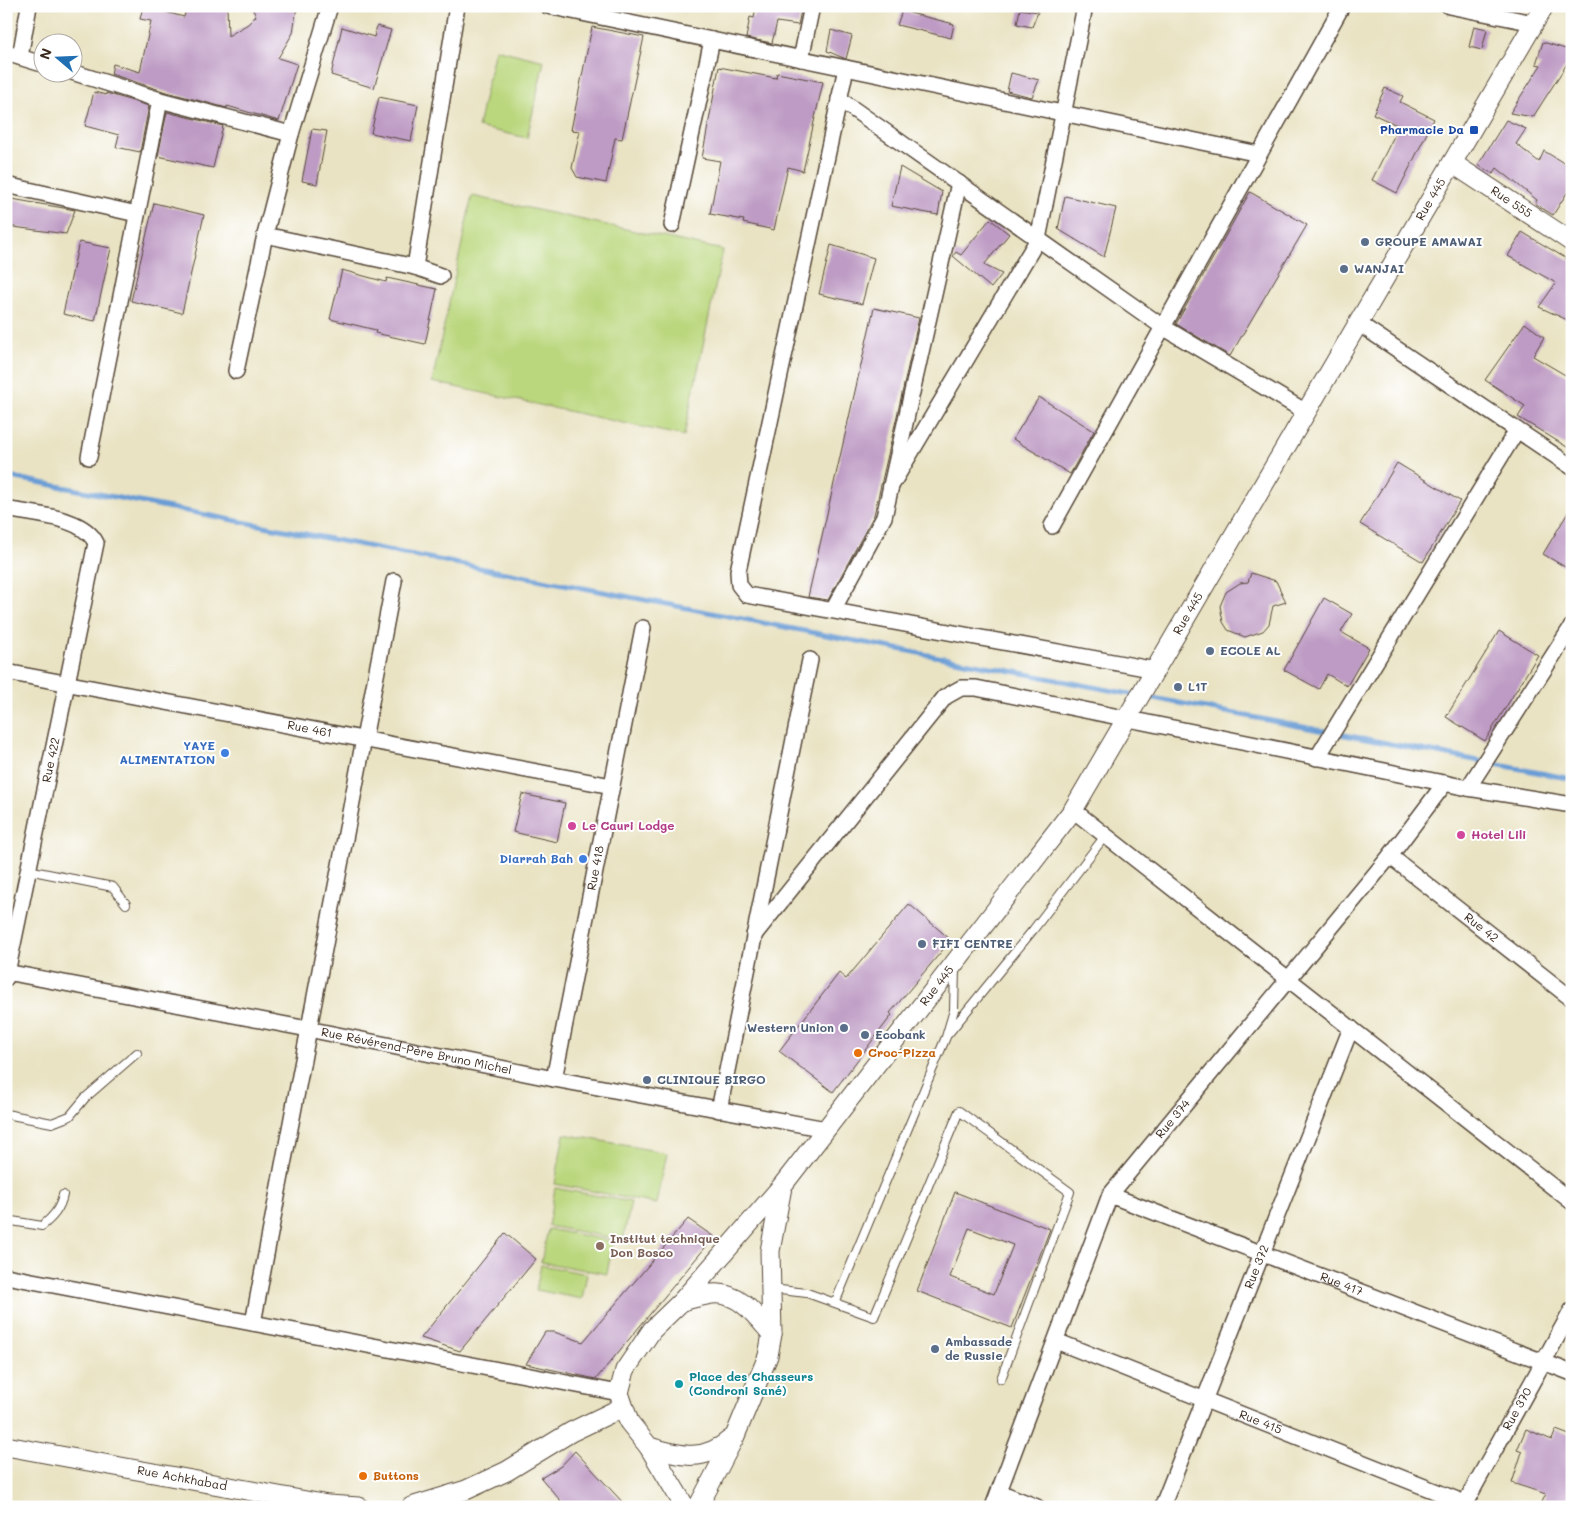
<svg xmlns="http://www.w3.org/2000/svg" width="1578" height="1513" viewBox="0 0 1578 1513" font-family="Mali,sans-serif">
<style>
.pitch{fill:#bad77d;stroke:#7a804e}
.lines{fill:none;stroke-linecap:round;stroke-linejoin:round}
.stream{stroke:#6a9dd5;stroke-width:5}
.building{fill:#be9bc4;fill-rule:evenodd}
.service-casing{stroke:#554637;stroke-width:10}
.minor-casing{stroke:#554637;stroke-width:18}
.tertiary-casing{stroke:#554637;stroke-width:21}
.service{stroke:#fff;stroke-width:8}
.minor{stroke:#fff;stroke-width:15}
.tertiary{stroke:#fff;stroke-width:19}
.transit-dot{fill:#1a4fb4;stroke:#fff;stroke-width:2}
.service-dot{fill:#5c6f8a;stroke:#fff;stroke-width:2}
.shop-dot{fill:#3f7fe0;stroke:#fff;stroke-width:2}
.hotel-dot{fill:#d1479c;stroke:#fff;stroke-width:2}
.food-dot{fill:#e8710a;stroke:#fff;stroke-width:2}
.education-dot{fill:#8d6e63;stroke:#fff;stroke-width:2}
.culture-dot{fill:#0f9aa8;stroke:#fff;stroke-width:2}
.labels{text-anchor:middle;stroke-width:4;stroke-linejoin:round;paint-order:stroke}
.transit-label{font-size:12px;font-weight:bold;fill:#164399;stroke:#fff;text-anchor:end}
.street-label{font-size:12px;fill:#3b2a1e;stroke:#fff}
.service-label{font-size:12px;font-weight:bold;fill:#4e5e75;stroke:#fff;text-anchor:start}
.shop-label{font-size:12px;font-weight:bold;fill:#366cbe;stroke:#fff;text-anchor:end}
.hotel-label{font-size:12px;font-weight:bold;fill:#b23c85;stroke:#fff;text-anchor:start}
.food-label{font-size:12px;font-weight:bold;fill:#c56008;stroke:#fff;text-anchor:start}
.education-label{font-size:12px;font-weight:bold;fill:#785e54;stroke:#fff;text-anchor:start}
.culture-label{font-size:12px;font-weight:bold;fill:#0d838f;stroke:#fff;text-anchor:start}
</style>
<rect width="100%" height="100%" fill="#fff"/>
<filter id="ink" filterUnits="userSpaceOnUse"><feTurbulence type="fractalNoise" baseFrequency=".02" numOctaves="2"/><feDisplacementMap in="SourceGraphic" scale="10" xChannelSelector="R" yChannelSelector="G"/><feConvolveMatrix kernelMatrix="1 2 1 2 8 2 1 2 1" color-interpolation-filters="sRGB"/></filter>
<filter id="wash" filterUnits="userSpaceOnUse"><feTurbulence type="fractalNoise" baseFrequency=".0096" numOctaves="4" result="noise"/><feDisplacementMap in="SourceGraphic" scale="20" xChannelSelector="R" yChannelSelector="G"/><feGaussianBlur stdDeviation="1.12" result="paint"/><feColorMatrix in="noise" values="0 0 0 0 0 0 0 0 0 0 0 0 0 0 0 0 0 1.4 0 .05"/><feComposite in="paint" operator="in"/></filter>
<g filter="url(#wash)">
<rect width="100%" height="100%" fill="#e9e3c3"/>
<!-- pitch -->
<path class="pitch" d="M495 49 544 61 527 138 478 127Z
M472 196 723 250 684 436 432 382Z
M564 1134 667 1153 657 1204 555 1184Z
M555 1188 631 1202 623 1240 548 1226Z
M548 1229 613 1241 607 1274 541 1262Z
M541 1265 587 1274 582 1299 536 1290Z"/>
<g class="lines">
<!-- stream -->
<path class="stream" d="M6 476 1135 695
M1143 696 1572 779"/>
</g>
<g id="blocks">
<!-- building -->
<path class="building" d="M143 6 184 17 187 6H227L228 36 248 24 256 16 251 6H297L293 33 278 58 297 64 279 121 227 106V108L163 91 111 74 113 64 140 72 151 21 140 19Z
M756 6H802L798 25 777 22 772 43 746 38 750 17 754 18Z
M1020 9 1038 12 1032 27 1017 24Z
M902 11 954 24 951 38 897 25Z
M377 26 391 30 374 88 331 75 342 27 374 37Z
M1474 26 1487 29 1482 50 1469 47Z
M592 27 644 37 622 139 615 138 606 183 577 177 572 168 580 131 571 130Z
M831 30 852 36 846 59 827 51Z
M1543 42 1572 51V56L1533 117 1510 113 1541 65 1536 64Z
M719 67 776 78 777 73 823 82 803 171 788 167 774 230 743 223 744 220 710 214 720 161 702 158Z
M1011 73 1039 80 1032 97 1007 91Z
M1385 88 1403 96 1400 102 1434 119 1397 193 1372 180 1399 126 1373 114Z
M94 92 106 95V93L149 106 140 152 116 147 119 135 85 126Z
M379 97 418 105 411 141 371 133Z
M167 112 223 126 213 168 158 156Z
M1506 120 1526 129 1516 144 1539 162 1544 151 1572 168V185L1553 215 1535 204 1537 200 1497 168 1493 174 1478 165Z
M312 129 327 131 317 184 302 181Z
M900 167 942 192 938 215 891 206Z
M1250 192 1307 225 1230 356 1176 324Z
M1065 196 1116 208 1104 257 1058 229Z
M6 198 75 210 66 234 6 226Z
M154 203 204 215 182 313 131 301Z
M990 219 1009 234 984 265 1002 274 991 288 953 256 956 252 961 255Z
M1522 232 1572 262V322L1539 307 1556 283 1508 256Z
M79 242 111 248 95 321 63 314Z
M831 245 874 258 862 304 819 294Z
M342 270 386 282 387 278 437 289 425 344 375 333 376 330 330 319Z
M874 308 919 318 897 416 874 515 828 600 808 597Z
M1525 323 1544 337 1533 356 1572 379V450L1518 417 1525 406 1485 380Z
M1039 397 1094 431 1070 474 1013 439Z
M1397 463 1460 501 1423 562 1360 524Z
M1572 506V571L1543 554Z
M1251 573 1276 581 1286 602 1273 606 1269 624 1263 631 1245 637 1228 630 1223 622 1220 606 1226 592 1240 583 1248 582Z
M1324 598 1352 614 1341 632 1369 648 1347 686 1327 674 1319 689 1284 670Z
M1499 631 1538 655 1485 741 1446 717Z
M522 794 565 803 557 842 513 832Z
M909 904 951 940 890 1013 892 1015 833 1092 779 1051 839 973 846 979Z
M955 1192 1050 1229 1012 1328 917 1291ZM969 1228 1013 1245 994 1294 950 1277Z
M688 1219 714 1237 596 1379 526 1364 545 1332H554L583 1342Z
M505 1233 536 1259 460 1351 421 1338Z
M1526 1429 1552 1440 1556 1430 1572 1436V1507H1553L1542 1502 1546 1494 1512 1483 1522 1452 1517 1450Z
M575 1451 627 1507H566L541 1478 561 1466Z"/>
</g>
</g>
<g filter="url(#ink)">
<use href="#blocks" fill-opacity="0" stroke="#554637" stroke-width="1"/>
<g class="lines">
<!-- service casing -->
<g class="service-casing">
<path id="service" d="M28 870 113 887 126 904
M948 1034 1033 930 1105 836
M6 1114 52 1123 70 1116 85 1098 137 1053
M6 1220 42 1226C53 1217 60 1209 63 1195
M771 1289 807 1293 874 1317 959 1111 1070 1192 1001 1379
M835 1303 946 1037 954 1010 955 968"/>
</g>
<!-- minor casing -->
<g class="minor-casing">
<g id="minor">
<path d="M548 6 1259 154"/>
<path d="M1449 6 1534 23"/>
<path d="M6 53 42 64"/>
<path d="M20 57 29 6"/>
<path d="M801 59 812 6"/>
<path d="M846 68 738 571 739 585 747 595 1156 670"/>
<path d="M72 72 160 100 291 134"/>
<path d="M839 99 1163 327 1306 412"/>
<path d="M6 185 137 214"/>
<path d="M672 225 712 40"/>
<path d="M265 235 415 267 441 276"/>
<path d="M415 267 457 6"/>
<path d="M1358 323 1572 467"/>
<path d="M236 371 265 235 291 134 330 6"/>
<path d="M89 457 160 100"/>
<path d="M891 486 1038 239 1085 6"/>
<path d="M6 509C33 515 83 516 96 543L6 978"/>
<path d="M1052 526 1342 6"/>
<path d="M833 610 884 517 959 183"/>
<path id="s1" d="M6 672 612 786"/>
<path d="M1317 758 1517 430"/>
<path d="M1468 788 1572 626"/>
<path d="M1073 810 1572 1202"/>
<path id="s2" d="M1390 856 1572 999"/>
<path d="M754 935 945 697 961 688H976L1468 788 1572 805"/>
<path id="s3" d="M6 972 308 1029 554 1079 826 1129"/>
<path id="s4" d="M554 1079 643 628"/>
<path d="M719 1110 810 660"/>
<path id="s5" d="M1110 1195 1572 1373"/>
<path d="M6 1276 619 1393"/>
<path d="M253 1323 394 581"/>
<path id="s6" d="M1056 1341 1465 1503"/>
<path d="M999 1492 1037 1507"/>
<path id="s7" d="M993 1507 1110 1195 1390 856 1445 783"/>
<path id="s8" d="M1162 1507 1351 1028"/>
<path id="s9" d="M1463 1507 1572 1310"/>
</g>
</g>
<!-- tertiary casing -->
<g class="tertiary-casing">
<g id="tertiary">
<path id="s10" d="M1452 163 1572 242"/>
<path d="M682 1301C692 1299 702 1295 712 1294 739 1291 757 1317 772 1334"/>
<path id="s11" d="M6 1446 328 1505 359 1507"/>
<path d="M649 1447C681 1456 703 1463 731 1439"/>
<path d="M411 1507 466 1490 507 1471 571 1432 623 1407"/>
<path id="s12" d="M685 1507 649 1447 629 1422 619 1393 625 1370 652 1330 682 1301 782 1186 1073 810 1544 6"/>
<path d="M698 1507 735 1436 768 1356 772 1334 770 1251 782 1187"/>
</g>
</g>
<!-- service -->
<use href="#service" class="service"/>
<!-- minor -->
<use href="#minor" class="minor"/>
<!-- tertiary -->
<use href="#tertiary" class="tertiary"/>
</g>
</g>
<!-- markers -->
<rect class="transit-dot" x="1469" y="125" width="10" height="10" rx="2.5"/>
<g class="service-dot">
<circle cx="1365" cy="242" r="5"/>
<circle cx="1344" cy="269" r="5"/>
<circle cx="1210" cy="651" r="5"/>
<circle cx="1178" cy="687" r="5"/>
<circle cx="922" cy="944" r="5"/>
<circle cx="844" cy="1028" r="5"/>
<circle cx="865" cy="1035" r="5"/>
<circle cx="647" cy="1080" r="5"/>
<circle cx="935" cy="1349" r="5"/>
</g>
<g class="shop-dot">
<circle cx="225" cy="753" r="5"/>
<circle cx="583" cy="859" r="5"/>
</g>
<g class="hotel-dot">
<circle cx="572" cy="826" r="5"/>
<circle cx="1461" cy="835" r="5"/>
</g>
<g class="food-dot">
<circle cx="858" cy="1053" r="5"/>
<circle cx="363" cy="1476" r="5"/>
</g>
<circle class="education-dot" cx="600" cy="1246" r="5"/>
<circle class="culture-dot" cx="679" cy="1384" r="5"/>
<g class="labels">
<!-- transit labels -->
<g class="transit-label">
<text x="1464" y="134">Pharmacie Da</text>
</g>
<!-- street labels -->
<g class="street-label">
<text dy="4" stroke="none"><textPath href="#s12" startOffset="1582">Rue 445</textPath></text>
<text dy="4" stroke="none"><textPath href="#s10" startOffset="71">Rue 555</textPath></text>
<text dy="4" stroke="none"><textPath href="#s12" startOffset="1102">Rue 445</textPath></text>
<text dy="4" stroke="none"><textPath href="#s1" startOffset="309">Rue 461</textPath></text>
<text transform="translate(51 760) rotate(-78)" y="4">Rue 422</text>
<text dy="4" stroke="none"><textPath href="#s4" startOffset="215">Rue 418</textPath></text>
<text dy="4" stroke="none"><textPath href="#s2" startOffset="116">Rue 42</textPath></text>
<text dy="4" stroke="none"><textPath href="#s12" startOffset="652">Rue 445</textPath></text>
<text dy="4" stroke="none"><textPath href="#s3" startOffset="418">Rue Révérend-Père Bruno Michel</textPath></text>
<text dy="4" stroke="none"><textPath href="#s7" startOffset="432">Rue 374</textPath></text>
<text dy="4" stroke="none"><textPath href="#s8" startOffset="258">Rue 372</textPath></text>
<text dy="4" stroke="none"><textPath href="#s5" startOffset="248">Rue 417</textPath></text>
<text dy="4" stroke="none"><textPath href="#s9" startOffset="112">Rue 370</textPath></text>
<text dy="4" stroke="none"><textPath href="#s6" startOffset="220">Rue 415</textPath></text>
<text dy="4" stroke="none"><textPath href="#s11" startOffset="179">Rue Achkhabad</textPath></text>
</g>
<!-- service labels -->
<g class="service-label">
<text x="1375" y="246">GROUPE AMAWAI</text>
<text x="1354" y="273">WANJAI</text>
<text x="1220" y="655">ECOLE AL</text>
<text x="1188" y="691">L1T</text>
<text x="932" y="948">FIFI CENTRE</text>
<text x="834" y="1032" text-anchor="end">Western Union</text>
<text x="875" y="1039">Ecobank</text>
<text x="657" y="1084">CLINIQUE BIRGO</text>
<text x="945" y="1346">Ambassade<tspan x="945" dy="14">de Russie</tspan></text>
</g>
<!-- shop labels -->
<g class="shop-label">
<text x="215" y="750">YAYE<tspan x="215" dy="14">ALIMENTATION</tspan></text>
<text x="573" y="863">Diarrah Bah</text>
</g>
<!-- hotel labels -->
<g class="hotel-label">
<text x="582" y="830">Le Cauri Lodge</text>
<text x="1471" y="839">Hotel Lili</text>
</g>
<!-- food labels -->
<g class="food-label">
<text x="868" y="1057">Croc-Pizza</text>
<text x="373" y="1480">Buttons</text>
</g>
<!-- education labels -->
<g class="education-label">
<text x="610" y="1243">Institut technique<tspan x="610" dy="14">Don Bosco</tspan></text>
</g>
<!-- culture labels -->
<g class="culture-label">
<text x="689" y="1381">Place des Chasseurs<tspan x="689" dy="14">(Condroni Sané)</tspan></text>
</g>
</g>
<!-- margin -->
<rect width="1578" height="1513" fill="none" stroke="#fff" stroke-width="25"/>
<!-- north arrow -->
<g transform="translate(58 58) rotate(289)"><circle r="24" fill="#ffffff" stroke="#b1aaa5"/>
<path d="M0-4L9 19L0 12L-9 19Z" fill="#1f6fb2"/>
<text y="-8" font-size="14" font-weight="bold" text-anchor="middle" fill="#3b2a1e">N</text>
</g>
</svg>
